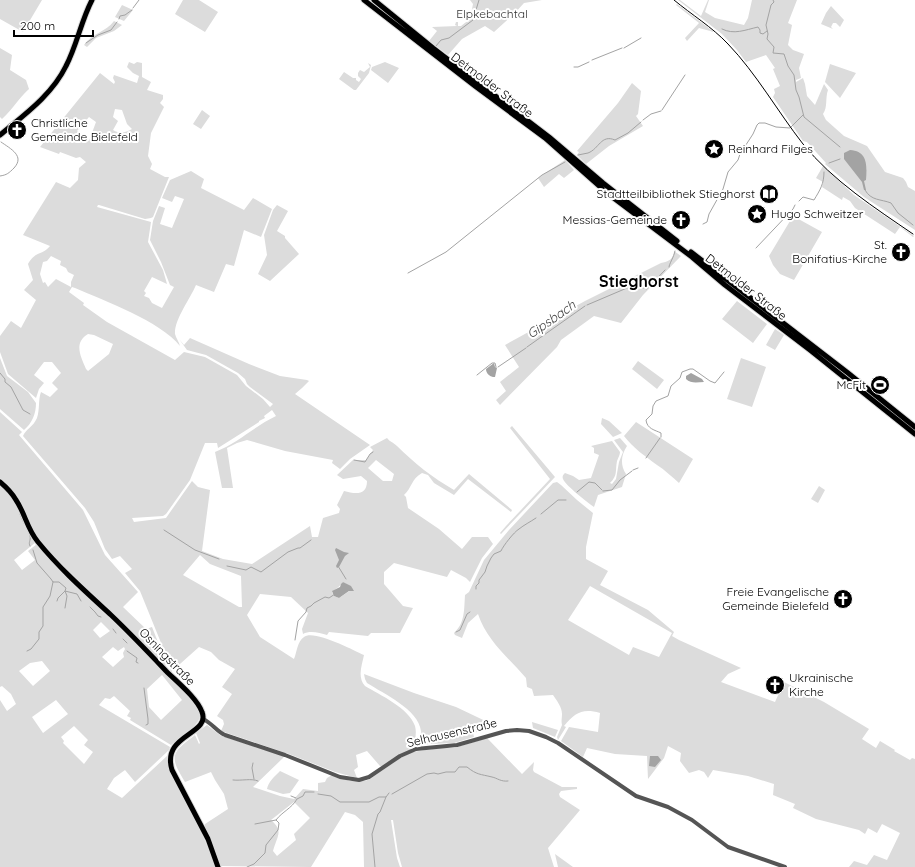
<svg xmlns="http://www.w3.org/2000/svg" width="915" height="867" viewBox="0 0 915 867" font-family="Quicksand,sans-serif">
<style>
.green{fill:#dcdcdc;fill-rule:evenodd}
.water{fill:#a3a3a3}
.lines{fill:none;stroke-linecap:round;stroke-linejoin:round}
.stream{stroke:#a3a3a3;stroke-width:1}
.major-casing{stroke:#dbdbdb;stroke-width:7}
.minor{stroke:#555;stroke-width:4}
.major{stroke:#000;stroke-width:5}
.tram{stroke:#000;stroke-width:1}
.labels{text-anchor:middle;stroke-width:4;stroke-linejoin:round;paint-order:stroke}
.park-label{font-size:12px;fill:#333;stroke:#fff}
.street-label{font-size:12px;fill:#000;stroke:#fff}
.poi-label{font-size:12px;fill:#000;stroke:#fff;text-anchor:end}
.water-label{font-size:13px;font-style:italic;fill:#444;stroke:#fff}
.district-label{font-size:16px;font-weight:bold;fill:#000;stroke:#fff}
</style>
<rect width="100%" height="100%" fill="#fff"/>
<!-- green -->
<path class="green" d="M0 0H42L23 32 0 19Z
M183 0H199L218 12 205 32 175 14Z
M470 0H542L524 3 514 14 494 32 485 26 462 39 448 55 429 41 437 31 432 27 457 26 455 25 456 22H458V26H461L470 19 473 4Z
M678 0H680L701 16 708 0H709L705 12 715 18 744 25 748 18 752 0H797L788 23 792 25 788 45 793 50 804 54 799 68 801 78 796 80V82L803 78 805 84 807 96 815 105 824 84 828 90C825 98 828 107 823 114L826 120 844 136 867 146 885 172 903 178 906 182 908 187 915 191V230L864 197 825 164 826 163 807 142 803 141 773 97 775 93 774 89 780 86 773 69 775 68 766 55 746 62 737 50 722 34Z
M677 4 714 32 699 28 687 41 685 38 699 23 676 5Z
M122 5 133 10 124 21 115 17Z
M831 6 844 20 840 27 836 23H833L831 27 833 29 821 24 826 13Z
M114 21 122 25 114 31 96 38 87 47 84 45C92 33 106 32 114 21Z
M0 48 12 55 10 70 26 80 29 89C18 99 13 109 2 119L0 117Z
M129 62 134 64 137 62 142 63V77L151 82 147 90 163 95V99L160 103 164 107 151 133 148 156 152 164 150 169 165 177H169L153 217 151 218 145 219 99 205H98L97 207 151 222 148 242 163 270 167 284 152 277 144 291 146 293 144 296 149 298 152 303 162 308 174 287 170 285 161 262 150 240 153 221 159 206 165 208 160 224 172 228 184 199 175 196 172 202 162 198 170 180 191 171 204 179 201 188 244 210 253 198 272 209 261 237 244 230 234 266 226 264 214 292 196 285C190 299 174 320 175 334 176 338 179 342 180 346 160 321 105 301 75 288L72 287 69 292 84 303 83 305 107 322 175 360 184 352 205 357 237 375 246 386 263 399 270 407 273 404 250 387 247 384 245 379 238 373 206 355 187 350 179 339 184 345 190 338 249 364 280 376 307 380 309 381 302 388 295 394 370 445 350 459 340 469 332 463 333 460 285 451 247 440 237 443 227 448 233 488H222L215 452C238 443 255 426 276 416L272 410 264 416 265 418 259 421V422L218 448 217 443H205L190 480 166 514 163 516 132 518 134 522 166 518 192 481 198 487 210 490 202 551 223 559 252 564 310 526 312 537H318L323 518 339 513 340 509 337 505 344 491C355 494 367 496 367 481L361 476 343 479 337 475 353 460H366L373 450 370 447 387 438C390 442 393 442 397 446 414 463 433 478 454 490L469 474 512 510 511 512 468 479 454 495 434 483 428 475 422 473C411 479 412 488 404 495L406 497 408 508 439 529 462 549 472 537H488L493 544 482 558 470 582 466 578 451 570 447 577 394 563 384 572V584L403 606 413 608 400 633H371L368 636 329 632 327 635C320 633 310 630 303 634L302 629 308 613 291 597 260 594 247 615 260 637 294 659C297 652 297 642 304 637 313 629 353 650 364 655 362 665 357 677 365 686 380 695 409 708 415 726 417 733 415 741 413 748L383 767 380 766 367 751 356 755 358 767 354 770 357 778 335 772 289 754 221 731 224 724 223 720 217 716 232 694 222 687 235 669 219 660 211 652 199 647 171 672 168 660 140 591 125 573 132 569 120 556 112 559 105 549 94 522 85 508 23 436C26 429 33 427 37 418 40 409 38 400 41 392L50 397 58 389 52 383 61 373 52 362H44L34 375 44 383 39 389 36 398 8 374 0 352V336L11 321 21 328 36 300 24 290 33 280 28 264C36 250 42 256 50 246L23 235 26 230 56 182 70 188 78 180 79 168 86 162 80 157 76 158 60 152 59 154 40 147 100 73 114 84 115 82 113 78 114 75 137 83 139 76 133 73 127 67ZM115 109 122 110 127 124 132 129C125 133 120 134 113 130L118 121 113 117ZM89 117 96 122 89 141 77 131ZM51 256 61 261 60 265 66 268 68 272 74 275 71 282V287L56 279 48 287 45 282 43 283 40 274 43 262 47 261ZM88 334 94 335 113 344 109 354 88 371 86 369C81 357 73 343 88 334ZM376 460 394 474 392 481H383L368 468ZM200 555 210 564 241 576 242 607H239L183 575ZM343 582 352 588 351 590 339 598 334 596 332 592C336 588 340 587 343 582Z
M385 62 399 68 388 83 371 70 372 67Z
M368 63 371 65 369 73 356 90H354L339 79 344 72 353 78H356V80L359 82 361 79 358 76V73L360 70 364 72 370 67Z
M830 64 856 73 840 98 825 82Z
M632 83 641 91 638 114 636 116 643 126 609 146 586 164 577 155 579 152 577 151 618 103Z
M202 110 210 116 201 129 193 124Z
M565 160 574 170 564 178 559 174 544 187 538 178Z
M823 166 854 195 914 236 913 237 900 227 895 234 855 208 850 201 843 197 842 200 822 187 823 182 816 178Z
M277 205 288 211 277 231 285 236V238L299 254 270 281 258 274 267 255 264 235 273 210Z
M793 216 822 232 794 280 780 274 773 265 769 256Z
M674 251 681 256 643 295 621 323 594 316 561 340 557 347 500 405 496 400 506 391 500 382 519 367 505 345 585 301 661 263C668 262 674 259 674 251Z
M737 301 767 324 753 343 722 319Z
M775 329 784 335 775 350 766 345Z
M0 358 7 376 28 392 36 403C36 414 32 423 24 430L0 409Z
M741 358 766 367 752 407 727 399Z
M638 361 664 380 657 389 632 369Z
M0 412 22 432 19 435 83 510 105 555 138 592 123 607 146 629 152 627 165 660 166 667C124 625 79 586 41 542 31 530 28 516 22 504 17 494 8 486 0 478Z
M602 418 609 421 622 433 613 437 601 424Z
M636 422 693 459 679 483C672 477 665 470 657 465 645 456 633 448 624 436Z
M512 426 555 477 501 534 500 533 506 526 550 479 510 428Z
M620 438 627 446C621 455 620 465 626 474L622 487 598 495 594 507C587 502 566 486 563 479 562 476 563 475 565 473L573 476 579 480 591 478 599 455 594 453V448L591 446 612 441 620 452C620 455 618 458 617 461 615 471 618 475 610 483L612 484 616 479 619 462 623 452 614 440Z
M557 482 561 485 577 500 593 513 586 547V559L608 571 600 585 648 610 674 632 672 636 679 640 741 668 728 674 721 682 775 702 784 682 824 702 869 729 862 739 876 748 880 741 895 750 894 751 910 760 912 758 915 759V867H849L854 861 867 865 874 855 887 860 900 833 882 824 877 833 868 828 865 834 859 830 816 819 793 808 795 804 773 795 774 784 748 776 713 770 708 778 704 772 699 770 689 773 680 761 681 753 668 746 664 758 648 779 647 756 615 754 587 748 583 757 561 741 569 727 598 732 600 713C582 708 575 713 564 726L566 727 558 740 557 737 562 725C561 721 562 718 562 714 562 707 557 701 553 695L534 696 532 689 527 687 526 678C508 657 487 641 478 614L468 623 462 638 455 635 454 633C465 623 464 610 465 595L469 592 484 560 509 530 553 483ZM590 586 672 633 659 657 633 647 629 655 568 620Z
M0 485 18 505 25 527 36 542 14 560 22 570 35 560 28 551 37 544C53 562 70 580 87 597 104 613 199 699 200 715 200 726 179 738 171 745L130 720 131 718 127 716 130 711 114 696 110 699 105 698 99 705 170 747 169 750 135 782 125 770 114 778 107 789 122 798 167 756 169 769 200 829 216 867H0V700L7 711 16 704 11 694 2 686 0 687ZM101 622 110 631 100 638 93 630ZM113 647 118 651 124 647 125 649 123 653 124 657 113 667 102 657ZM42 661 50 671 33 686 19 671 30 663ZM162 675 182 700 161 720 149 707 147 689ZM56 700 68 714 43 733 32 717ZM74 726 88 740 84 745 93 752 84 764 63 743 64 741 61 737Z
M819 486 825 490 818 503 811 499Z
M364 674 414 693 456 707 498 727 473 733 474 737 454 743 429 744 419 746C419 741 422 736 421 731 418 709 384 694 367 683L365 679Z
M532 722 558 730 555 737 533 728Z
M207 725 220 735 225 737 284 756 283 758 253 787 280 796 294 799 303 789 318 791V783L325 782 327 778 332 775 350 781H365L370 779 400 758 412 752 440 748H454L487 738 522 774 534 762 533 770 534 772 562 787H577V789L561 791 559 794 560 797 580 810 548 848 554 867H402L398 853 393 820H391L397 858 400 867H364L363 822 355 815 345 812 311 867 220 866C217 856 204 833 205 824L228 809 224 794 215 780 211 772 185 782C169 756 171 753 195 735L199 744 200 743 196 733ZM294 802 310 818 294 834 296 840 277 856 273 851C277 836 284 831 271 820Z
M280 771 299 780 290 793 283 794 267 789C268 782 275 776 280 771Z
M555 854 573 867H558Z"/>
<!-- water -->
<path class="water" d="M850 150C868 151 867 166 866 180L864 181 866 190H864L862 182 844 159V153Z
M494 363 495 367 497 368 495 377H493C489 376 486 373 486 369Z
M691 373 702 379 704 382C698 382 691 384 686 379V376Z
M336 548 344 552 349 553 345 556 339 567 337 568 336 566 339 560 335 550Z
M343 582 351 586 354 591H349L339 598 334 596 332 591 340 587 341 584Z
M650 756H658L661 760 655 767 649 766Z"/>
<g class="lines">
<!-- stream -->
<path class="stream" d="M773 0 774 2 771 5 766 25 768 34 767 39 774 47 773 53 784 54 788 66 794 75 796 90 799 97 804 117 840 147
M133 8 139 0
M119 19 120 16 125 15 132 10
M722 29C734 35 745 30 758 27L760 30V33L763 34 767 31
M86 43 98 35 111 30 117 22
M436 46 441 40 449 38 473 20 479 0
M624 48 641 38
M592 60 622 48
M574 67H578L589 62
M662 110 685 75
M643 120 651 114 661 111
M578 155C581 154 585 154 588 153 599 149 601 134 615 140L628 133 641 122
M829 163 840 159
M0 176C7 175 9 173 14 168 25 156 11 149 1 142
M865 190C871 201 881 199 891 203L898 213 913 225
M799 201 803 197 814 200C820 190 824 184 824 172
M703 224 707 222 709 214 723 189 728 172 738 160 740 154 753 134 757 125 759 123H765L776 127 790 128 803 115
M756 248 793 209 795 205
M669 267C669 264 674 257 675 251
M408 273 446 252 542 175 565 162
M587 305 634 285 647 289 665 270
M527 347 585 306
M498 367 526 348
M0 373 5 379V382L11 387 23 410 30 414
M477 375 492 363H495L496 367
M661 437V433C655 430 647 429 646 420L652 414 653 406 656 401 668 396 671 386 680 378 682 372 690 369H693L710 381 715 383 724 372
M646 458 660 438
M354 460 365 462 370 454 373 452
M633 470 638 468
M1 486 10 496
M603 491 612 490 620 480 632 471
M577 492 589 482 595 483 602 490
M20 514C22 521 29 531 30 536 31 541 28 542 30 546
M541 514 558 500H566
M164 530 195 550 219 559
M33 550 37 563 51 579 53 582H59L66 588 65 591 77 594 81 601
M227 566 246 570 251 567 261 572 288 552 298 548H300L311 540
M338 566 346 579
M476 589V586L479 583V580L485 572 487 566 491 558 494 554 501 551C503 546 514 532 519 529 524 525 530 522 536 518
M57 601 58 598 65 591 67 596 65 608
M90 607 95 612 98 616 101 617
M113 629 116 633
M456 632 460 630 467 614 470 612
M123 639 127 643
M295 640 298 621 306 612 307 608 311 606 314 603 325 597 329 598 335 594
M27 651 31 649 39 639V632L43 626V607L50 596 53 582
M127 651 137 658 136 662 138 663
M144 688 148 719V724L146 725
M253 763 252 768 254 779
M233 780C241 781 252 778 258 781
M318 794 331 796 340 802H369L379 797H386L389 793
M392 794 427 774 434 773 438 774 446 772H455L459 767H467C477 775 480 774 492 777 497 778 501 782 508 781
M291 796 296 798
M255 824 276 820
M247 867 254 864 265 853 266 845 278 830 279 823 276 820C282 812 292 808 297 799L303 796 305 792H314
M375 867 372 834 378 814 380 812 386 797"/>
<!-- major casing -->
<g class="major-casing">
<path id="major" d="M364 0 475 86 545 138 607 193 692 257 725 285 810 350 915 434
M374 0 433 48 549 137 603 183 677 241
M0 135C24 115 52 95 66 66 77 45 81 21 92 0
M691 252 848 373 915 427
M0 482C6 487 12 493 16 500 25 513 27 529 38 542 60 569 86 592 111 615 130 633 148 652 166 671 177 682 197 698 202 712 211 735 161 734 172 770L208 839 218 867"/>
</g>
<!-- minor -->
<path class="minor" d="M203 719C212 723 217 732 225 735L285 755 340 777 359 780 369 777 400 756 416 749 457 745 506 731 517 730 529 731 546 737 558 743 636 796 668 807 692 820 728 847 785 867"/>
<!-- major -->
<use href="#major" class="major"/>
<!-- tram -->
<path class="tram" d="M674 0C692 15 712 27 728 44 756 73 778 112 803 144 833 181 875 208 913 234"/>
</g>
<!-- icons -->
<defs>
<g id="church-disc" transform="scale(1)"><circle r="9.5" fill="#000" stroke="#fff"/><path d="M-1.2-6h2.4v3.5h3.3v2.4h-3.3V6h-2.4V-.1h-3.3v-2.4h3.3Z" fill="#fff"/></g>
<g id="sight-disc" transform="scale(1)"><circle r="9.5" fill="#000" stroke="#fff"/><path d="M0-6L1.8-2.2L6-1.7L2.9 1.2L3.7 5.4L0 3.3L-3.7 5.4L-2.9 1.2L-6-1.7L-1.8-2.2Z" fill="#fff"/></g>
<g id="library-disc" transform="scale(1)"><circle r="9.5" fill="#000" stroke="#fff"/><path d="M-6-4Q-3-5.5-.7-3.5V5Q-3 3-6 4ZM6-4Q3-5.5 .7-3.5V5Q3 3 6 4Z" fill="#fff"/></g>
<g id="stadium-disc" transform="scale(1)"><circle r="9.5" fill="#000" stroke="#fff"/><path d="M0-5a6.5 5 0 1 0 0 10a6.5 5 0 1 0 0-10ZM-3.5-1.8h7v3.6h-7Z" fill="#fff"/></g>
</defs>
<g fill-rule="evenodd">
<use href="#church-disc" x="17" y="130"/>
<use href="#sight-disc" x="714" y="149"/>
<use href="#library-disc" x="769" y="194"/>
<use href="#sight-disc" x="757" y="214"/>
<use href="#church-disc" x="681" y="220"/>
<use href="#church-disc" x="901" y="252"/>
<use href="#stadium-disc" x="880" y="385"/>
<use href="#church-disc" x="843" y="599"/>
<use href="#church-disc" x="775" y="685"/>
</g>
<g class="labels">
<!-- park labels -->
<g class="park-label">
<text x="492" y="18">Elpkebachtal</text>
</g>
<!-- street labels -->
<g class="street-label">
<text transform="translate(492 85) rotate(37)" y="4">Detmolder Straße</text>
<text transform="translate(746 287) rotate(38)" y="4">Detmolder Straße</text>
<text transform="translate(167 657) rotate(46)" y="4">Osningstraße</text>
<text transform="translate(452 733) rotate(-13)" y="4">Selhausenstraße</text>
</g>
<!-- poi labels -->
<g class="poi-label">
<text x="31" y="127" text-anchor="start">Christliche<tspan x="31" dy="14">Gemeinde Bielefeld</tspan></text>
<text x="728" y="153" text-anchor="start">Reinhard Filges</text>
<text x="755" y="198">Stadtteilbibliothek Stieghorst</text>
<text x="771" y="218" text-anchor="start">Hugo Schweitzer</text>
<text x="667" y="224">Messias-Gemeinde</text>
<text x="887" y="249">St.<tspan x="887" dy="14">Bonifatius-Kirche</tspan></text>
<text x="866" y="389">McFit</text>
<text x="829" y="596">Freie Evangelische<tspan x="829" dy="14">Gemeinde Bielefeld</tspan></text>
<text x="789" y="682" text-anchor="start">Ukrainische<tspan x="789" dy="14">Kirche</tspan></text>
</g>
<!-- water labels -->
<g class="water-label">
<text transform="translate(551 319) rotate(-35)" y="5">Gipsbach</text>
</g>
<!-- district labels -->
<g class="district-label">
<text x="639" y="287">Stieghorst</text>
</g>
</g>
<!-- scale -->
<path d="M14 30v6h79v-6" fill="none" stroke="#000000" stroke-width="2"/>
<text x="20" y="30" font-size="12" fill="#000000" stroke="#ffffff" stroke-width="3" paint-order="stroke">200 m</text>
</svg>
